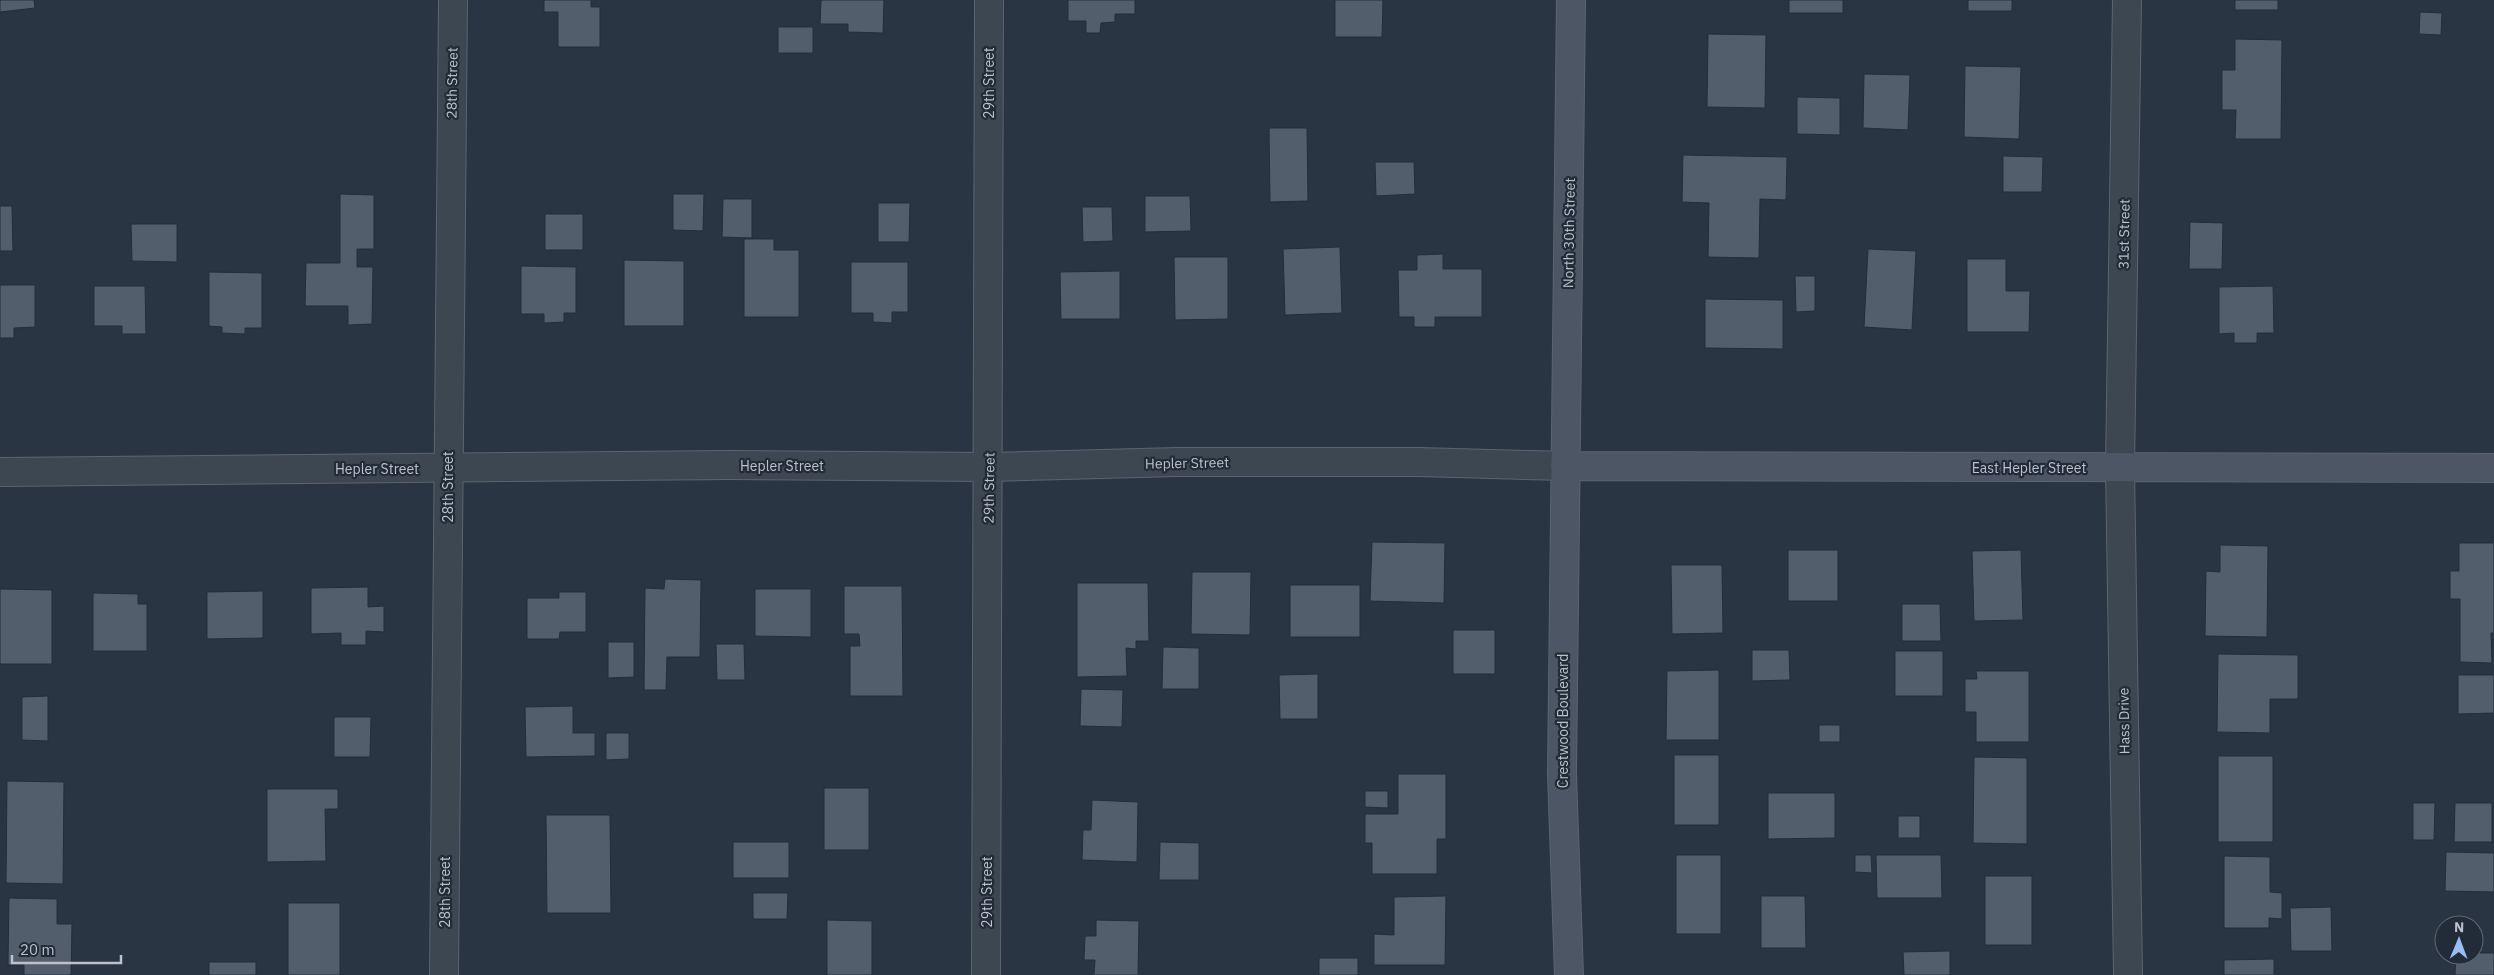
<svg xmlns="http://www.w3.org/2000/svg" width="2494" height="975" viewBox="0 0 2494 975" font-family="'IBM Plex Sans',sans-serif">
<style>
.building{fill:#535e6d;stroke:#242d3a}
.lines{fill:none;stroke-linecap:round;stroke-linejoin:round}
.street-casing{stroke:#5c6470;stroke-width:30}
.secondary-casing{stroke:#5c6470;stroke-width:30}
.street{stroke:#3d4752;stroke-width:28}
.secondary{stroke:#4c5665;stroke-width:28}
.labels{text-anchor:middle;stroke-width:4.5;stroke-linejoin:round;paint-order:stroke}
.street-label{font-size:14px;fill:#bbc2cc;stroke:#222b38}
</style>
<rect width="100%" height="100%" fill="#293543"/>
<!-- building -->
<path class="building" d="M0 0H34L35 8 0 12Z
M544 0H591V7H600V47H558V12H544Z
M821 0H884L883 33 848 32V24H820Z
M1068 0H1135V14H1115V22L1101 23 1100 33H1086V21H1068Z
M1335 0H1383L1382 37H1335Z
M1789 0H1843V13H1789Z
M1968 0H2012V11H1968Z
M2235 0H2278V10H2235Z
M2420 12 2442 13 2441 35 2419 34Z
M778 27H813V53H778Z
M1708 34 1766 35 1765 108 1707 107Z
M2235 39 2282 40 2281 139H2235L2236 110H2222V70H2235Z
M1965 66 2021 67 2019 139 1964 137Z
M1864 74 1910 75 1908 130 1863 128Z
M1797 97 1840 98V135L1797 134Z
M1269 128H1307L1308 201 1270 202Z
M1683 155 1787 157 1786 200 1760 199 1759 258 1708 257 1709 203 1682 202Z
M2003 156 2043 157 2042 192H2003Z
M1375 162H1414L1415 194 1376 196Z
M340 194 374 195V249H357V267H373L372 324 348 325V306H305L306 263H340Z
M673 194H704L703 231 673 230Z
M1145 196H1190L1191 231 1145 232Z
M723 199H752V238L722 237Z
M878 203H910L909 242H878Z
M0 206H12L13 251H0Z
M1082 207H1112L1113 241 1083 242Z
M545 214H583V250H545Z
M2190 222 2223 223 2222 269H2189Z
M131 224H177V262L132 261Z
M744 239H774V250H799V317H744Z
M1340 247 1342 313 1285 315 1283 249Z
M1868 249 1916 251 1912 330 1864 327Z
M1443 254V269H1482V317H1435V327H1414V317H1399L1398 270H1417V255Z
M1174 257H1228V319L1175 320Z
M1967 259H2006V291H2030L2029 332H1967Z
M624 260 684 261V326H624Z
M851 262H908V312H892V323L873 322V313H851Z
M521 266 576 267V313H564V322L544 323V314H521Z
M1120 271V319H1061L1060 272Z
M209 272 262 273V328H245V334L222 333V327L209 326Z
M1795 276H1815V311L1796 312Z
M0 285H35V327L14 328V338H0Z
M94 286H145L146 334H122V326H94Z
M2273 286 2274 333H2257V343H2234V333L2219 334V287Z
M1705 299 1783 300V349L1705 348Z
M1372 542 1445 543 1444 603 1370 601Z
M2459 543H2494V633H2491L2492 663 2460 662V599H2450V571H2459Z
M2220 545 2268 546 2267 637 2205 636 2206 571 2220 572Z
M1788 550H1838V601H1788Z
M2021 550 2023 620 1974 621 1972 551Z
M1671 565H1722L1723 633 1672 634Z
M1192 572H1251L1250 635 1191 634Z
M665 579 701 580 700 657H667L666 690H644L645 588 664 589Z
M1077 583H1148L1149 641H1136V649L1126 648 1127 676 1077 677Z
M1290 585H1360V637H1290Z
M844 586H902L903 696H850V646H860L859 634H844Z
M368 587V607L384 606V632L366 631V645H341V633L311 634V588Z
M0 589 52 590V664H0Z
M755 589H811V637L755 636Z
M263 591V638L207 639V592Z
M559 592H586V632H560L559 639H527V598H559Z
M93 593 138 594V604H147V651H93Z
M1902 604H1940L1941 641H1902Z
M1453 630H1495V674H1453Z
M608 642H634V677L608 678Z
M716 644H744L745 680H717Z
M1163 647 1199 648V689H1162Z
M1752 650H1789L1790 680 1752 681Z
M1895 651H1943V696H1895Z
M2218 654 2298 655V699H2270V733L2217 732Z
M1719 670V740H1666L1667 671Z
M1976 671H2029V742H1976V712H1965V679H1977Z
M1318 674V719H1280L1279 675Z
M2458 675H2494V713L2458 714Z
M1081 689 1123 690 1122 727 1080 726Z
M48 696V741L22 740V697Z
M573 706V733H595V756L526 757 525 707Z
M334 717H371L370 757H334Z
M1819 725H1840V742H1819Z
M606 733H629V759L606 760Z
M1674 755H1719V825H1674Z
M2218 756H2273V842H2218Z
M1974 757 2027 758V844L1973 843Z
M1398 774H1446V839H1437V874H1372V843H1365V814H1398Z
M7 781 64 782 63 884 6 883Z
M824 788H869V850H824Z
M267 789H338V809H325L326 861 267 862Z
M1365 791H1388V808L1365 807Z
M1768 793H1835V838L1768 839Z
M1092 800 1138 802 1137 862 1082 860 1083 830H1091Z
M2413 803H2435L2434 840H2413Z
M2455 803H2492V842H2454Z
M546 815H610L611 913H547Z
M1898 816H1920V838H1898Z
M733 842H789V878H733Z
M1160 842 1199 843V880H1159Z
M2446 852 2494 853V892L2445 891Z
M1676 855H1721V934H1676Z
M1855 855H1871L1872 873 1855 872Z
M1876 855H1941L1942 898H1877Z
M2224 856 2270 857V892L2282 893V919L2269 918V928H2224Z
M1985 876H2032V945H1985Z
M753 893H788L787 919H753Z
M1446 896 1445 965H1374V934L1394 935V897Z
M1761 896H1805L1806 948H1761Z
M9 898 57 899V924H72L71 975H24V965H8Z
M288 903H340V975H288Z
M2331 907 2332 951H2291L2290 908Z
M827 920 872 921V975H827Z
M1096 920 1139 921 1138 975H1094L1095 960H1084L1085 936H1096Z
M1950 951V975H1904L1903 952Z
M2474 953H2494V975H2455L2456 955Z
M1319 958H1358V975H1319Z
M2274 959V975H2224V960Z
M209 962H256V975H209Z"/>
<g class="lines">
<!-- street casing -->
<g class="street-casing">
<path id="street" d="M2127 0 2120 468 2128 975
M0 472 729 465 989 467 1177 462H1419L1565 466
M444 975 453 0
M986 975 989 0"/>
</g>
<!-- secondary casing -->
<g class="secondary-casing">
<path id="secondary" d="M1565 466 2494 468
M1569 975 1562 774 1571 0"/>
</g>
<!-- street -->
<use href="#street" class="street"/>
<!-- secondary -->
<use href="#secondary" class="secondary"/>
</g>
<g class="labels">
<!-- street labels -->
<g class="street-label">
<text transform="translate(452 83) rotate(-89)" y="5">28th Street</text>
<text transform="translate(989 83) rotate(-90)" y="5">29th Street</text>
<text transform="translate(1569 233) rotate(-89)" y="5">North 30th Street</text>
<text transform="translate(2124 234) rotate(-89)" y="5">31st Street</text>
<text transform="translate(1187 463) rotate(-1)" y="5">Hepler Street</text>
<text x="782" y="471">Hepler Street</text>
<text x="2029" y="473">East Hepler Street</text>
<text x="377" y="474">Hepler Street</text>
<text transform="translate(448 487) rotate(-90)" y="5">28th Street</text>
<text transform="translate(989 488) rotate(-89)" y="5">29th Street</text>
<text transform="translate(1563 721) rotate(-90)" y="5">Crestwood Boulevard</text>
<text transform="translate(2124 721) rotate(-91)" y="5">Hass Drive</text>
<text transform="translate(445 892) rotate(-90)" y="5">28th Street</text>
<text transform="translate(987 892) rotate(-90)" y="5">29th Street</text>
</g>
</g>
<!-- north arrow -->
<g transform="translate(2459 940) rotate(1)"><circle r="24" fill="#222b38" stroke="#5f6773"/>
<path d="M0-4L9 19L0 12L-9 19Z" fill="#99bef3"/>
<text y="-8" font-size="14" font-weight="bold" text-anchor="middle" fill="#bbc2cc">N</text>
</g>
<!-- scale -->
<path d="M12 955v8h109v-8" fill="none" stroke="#bbc2cc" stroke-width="2.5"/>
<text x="20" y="955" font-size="15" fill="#bbc2cc" stroke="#222b38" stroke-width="4" paint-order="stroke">20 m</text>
</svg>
